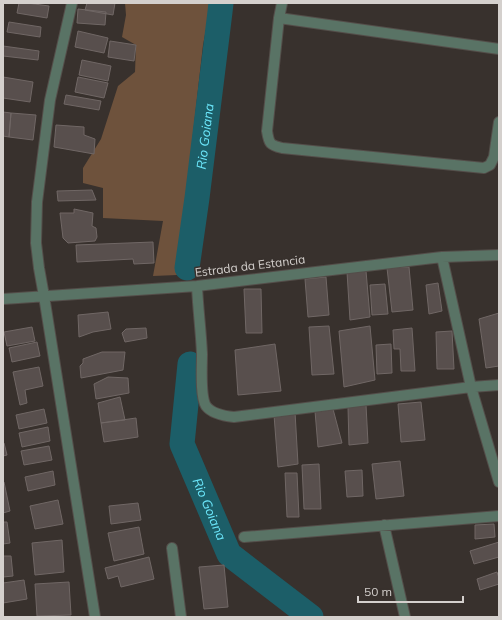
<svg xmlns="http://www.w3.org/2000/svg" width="502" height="620" viewBox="0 0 502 620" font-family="Mulish,sans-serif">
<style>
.green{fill:#6e523c}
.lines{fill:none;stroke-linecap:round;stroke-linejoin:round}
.river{stroke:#1c5e68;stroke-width:25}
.building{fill:#584f4d;stroke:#706765}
.minor-casing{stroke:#544e4a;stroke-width:12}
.minor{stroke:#597365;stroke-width:10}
.labels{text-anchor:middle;stroke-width:3;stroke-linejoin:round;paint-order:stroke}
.street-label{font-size:12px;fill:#d4d0cd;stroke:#38312d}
.water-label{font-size:13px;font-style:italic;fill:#6be6fa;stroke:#38312d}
</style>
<rect width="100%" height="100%" fill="#38312d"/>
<!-- green -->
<path class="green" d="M125 3H211L203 45 177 275 153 276 163 221 103 218V188L83 183V168L101 139 118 86 135 72 136 45 122 37 126 15Z"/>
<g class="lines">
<!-- river -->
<g class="river">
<path id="s1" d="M187 268 197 198 220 12 221 3"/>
<path id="s2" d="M190 364 182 444 229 554 311 617"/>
</g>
</g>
<!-- building -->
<path class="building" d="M19 3H27L49 6 47 18 17 13Z
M87 3H115L113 15 85 10Z
M78 9 106 12 105 25 77 23Z
M9 22 41 27 40 37 7 32Z
M78 31 108 38 104 53 75 47Z
M110 41 136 45 134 61 108 57Z
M3 46 39 51 38 60 3 56Z
M82 60 111 66 108 81 79 75Z
M3 77 33 82 30 102 3 98Z
M78 77 108 83 104 98 75 92Z
M66 95 101 101 99 110 64 104Z
M3 112 11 113 9 137 3 136Z
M11 113 36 115 33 140 9 137Z
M56 125 84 127V135L95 139 94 154 54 147Z
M92 190 96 200 58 201 57 191Z
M74 209 93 213 92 226 96 228 97 237 95 241 68 243 63 238 60 213H74Z
M153 242 154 263 134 264 133 259 77 262 76 245Z
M409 267 413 310 392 312 387 268Z
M366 271 370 317 350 320 347 272Z
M326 277 329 315 308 317 305 279Z
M438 283 442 311 429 314 426 285Z
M385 284 388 314 372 315 370 285Z
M244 289H261L262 333H246Z
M108 312 111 329 93 332 79 337 78 315Z
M499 313V366L486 368 479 319Z
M329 326 334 374 312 375 309 327Z
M370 326 375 380 344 387 339 331Z
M32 327 35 341 7 346 4 332Z
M146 328 147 338 125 342 122 333 126 329Z
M412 328 415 371H401L400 349H394L393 330Z
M452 331 454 369H437L436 332Z
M37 342 40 356 12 362 9 348Z
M275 344 281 391 238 395 235 350Z
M391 344 392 373 377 374 376 345Z
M102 352H125L123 370 81 378 80 366 83 363V359Z
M39 367 43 386 25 390 27 403 20 405 13 372Z
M108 377 128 378 129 393 96 399 94 384Z
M120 397 125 420 101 423 98 403Z
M421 402 425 440 401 442 398 404Z
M366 405 368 443 349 445 348 407Z
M44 409 47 423 19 429 16 415Z
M333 409 342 443 318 447 315 411Z
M295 412 298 464 278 467 274 415Z
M136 418 138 437 104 442 101 423Z
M48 427 50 441 22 447 19 433Z
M3 443H4L7 455 3 456Z
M49 446 52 460 24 465 21 451Z
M400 461 404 496 376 499 372 464Z
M319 464 321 509H304L302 465Z
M362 470 363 496 347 497 345 471Z
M53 471 55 485 28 491 25 477Z
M285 473H297L299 517H287Z
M3 482H4L10 511 3 513Z
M58 500 63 524 35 529 30 506Z
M138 503 141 520 111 524 109 506Z
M3 522H7L10 543 3 544Z
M494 524 495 537 475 539V525Z
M139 527 144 554 114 561 108 533Z
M62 540 64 572 35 575 32 543Z
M499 542V557L474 564 470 551Z
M3 556H11L13 576 3 577Z
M149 557 154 579 121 587 118 576 108 579 105 568Z
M224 565 228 607 204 609 199 567Z
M497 572 499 578V584L480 590 477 579Z
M24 580 27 599 3 603V583Z
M69 582 71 615 37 616 35 584Z"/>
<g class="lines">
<!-- minor casing -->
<g class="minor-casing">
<path id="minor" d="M72 3 50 100 37 202 36 243 39 268 44 296 95 617
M282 3 279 18 267 131C269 144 270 145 282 148L484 168 490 165 494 157 499 122
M279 18 499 49
M442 257 471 387 499 482
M197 286C198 309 201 331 202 354 202 366 200 397 206 406 212 414 224 416 234 417L471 387 499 385
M3 299 197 286 442 257 499 255
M384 525 405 617
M244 537 499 516
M172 548 181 617"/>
</g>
<!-- minor -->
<use href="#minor" class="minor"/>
</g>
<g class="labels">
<!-- street labels -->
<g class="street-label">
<text transform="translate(250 266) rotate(-7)" y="4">Estrada da Estancia</text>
</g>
<!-- water labels -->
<g class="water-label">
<text dy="5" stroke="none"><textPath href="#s1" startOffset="133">Rio Goiana</textPath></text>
<text dy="5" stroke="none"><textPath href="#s2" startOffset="151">Rio Goiana</textPath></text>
</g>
</g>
<!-- border -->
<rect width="502" height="620" fill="none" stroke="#d4d0cd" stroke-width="8"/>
<!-- scale -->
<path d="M358 596v6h105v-6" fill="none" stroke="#d4d0cd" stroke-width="2"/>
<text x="364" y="596" font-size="12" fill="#d4d0cd" stroke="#38312d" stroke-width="3" paint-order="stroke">50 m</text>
</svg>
